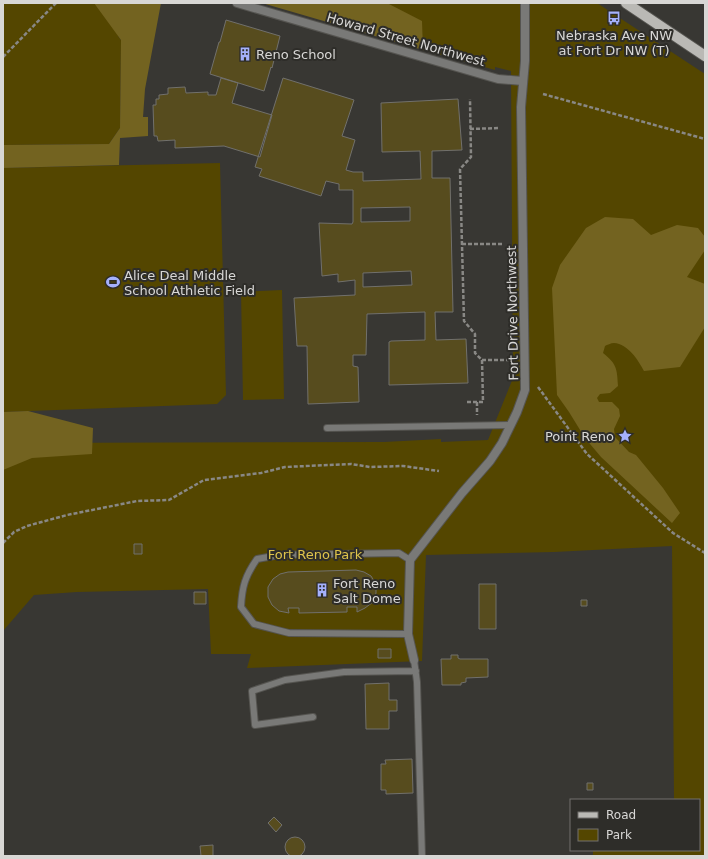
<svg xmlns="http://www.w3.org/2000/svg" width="708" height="859" viewBox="0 0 708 859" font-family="'DejaVu Sans',sans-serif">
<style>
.green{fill:#544600}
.forest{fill:#736320}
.building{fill:#574c1e;stroke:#71706c;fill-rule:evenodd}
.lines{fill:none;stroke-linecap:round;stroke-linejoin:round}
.lane-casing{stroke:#555450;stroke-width:8}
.street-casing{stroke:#555450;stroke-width:10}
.primary-casing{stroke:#555450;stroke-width:12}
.path{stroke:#898885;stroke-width:2.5;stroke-dasharray:4 2;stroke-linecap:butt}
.lane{stroke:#797977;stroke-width:6}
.street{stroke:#797977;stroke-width:8}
.primary{stroke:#bab9b5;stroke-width:10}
.labels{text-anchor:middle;stroke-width:4;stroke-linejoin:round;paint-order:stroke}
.poi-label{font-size:13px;fill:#d8d7d5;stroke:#2e2d29;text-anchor:start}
.street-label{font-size:13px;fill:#d8d7d5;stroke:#2e2d29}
.park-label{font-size:13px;fill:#dec34b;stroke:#2e2d29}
</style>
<rect width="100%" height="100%" fill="#383733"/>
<!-- green -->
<path class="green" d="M3 3H120L118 36 121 40 120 128 109 144 3 145Z
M269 3H597L705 74V856H593V850H699V800H674L672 546 554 552 426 555 422 661 247 668 251 654H211L208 589 77 592 34 595 3 631V443L384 442 441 439V442L488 440 513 378 511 71 495 67V70L423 50V46Z
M220 163 226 395 217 404 3 412V168Z
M282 290 284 399 243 400 241 292Z"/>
<!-- forest -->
<path class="forest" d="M94 3H161L145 89 143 117H148V136L120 138 119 165 3 168V145L109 144 120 128 121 40Z
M262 3H387L422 21 423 50Z
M605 217 633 219 651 235 677 225 698 228 705 237V250L687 277 705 284V327L680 367 644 371C638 360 628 344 614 343 611 343 607 345 605 346L603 353C617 364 617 369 618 386L610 393 600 394 597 398 599 402H612L619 409 620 416 614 429 615 437 629 452 636 455 663 488 680 513 672 523 601 457 585 438 569 412 557 395 552 288 560 265 586 228Z
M28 411 93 428 92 454 32 458 3 470V412Z"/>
<!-- building -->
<path class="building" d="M226 20 280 36 272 68 271 67 264 91 210 74 219 42H220Z
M221 78 238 83 232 103 272 115 260 157 224 146 175 148V140L158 141 157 136H154L153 105H156V99H159V95L168 94V88L185 87 186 93 208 92V95H216Z
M283 78 354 100 342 136 355 140 346 170 353 172H363V181L421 179 420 151 382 152 381 103 458 99 462 150 432 151V178H450L453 312H435L436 340 466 339 468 383 389 385V342L391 341 425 340V312L367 314 366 355H353V366L358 367 359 402 308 404 307 346H297L294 298 355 295V280L338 282V274L322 276 319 223 352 224 353 222V190H339V184L326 181 321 196 259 176 262 169 255 167ZM410 207V221L361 222V208ZM411 271 412 285 363 287V273Z
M134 544H142V554H134Z
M356 570 364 572 371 576 376 584V593L373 602 365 608 357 612V607H347V612L299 613V608H288L289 613 279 611 272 605 268 597V587L273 579 280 574 288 572Z
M479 584H496V629H479Z
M194 592H206V604H194Z
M581 600H587V606H581Z
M378 649H391V658H378Z
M451 655H458V658L460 659H488V677L466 678V682L461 683V685H442L441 659H451Z
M389 683V700H397V711H389V729H366L365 684Z
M412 759 413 793 386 794V790H381V764H386L385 760Z
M587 783H593V790H587Z
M274 817 282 825 276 832 268 823Z
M285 847a10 10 0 1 1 20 0a10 10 0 1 1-20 0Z
M213 845V856H201L200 846Z"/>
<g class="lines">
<!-- lane casing -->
<g class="lane-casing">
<path id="lane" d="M327 428 511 425
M408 634 289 633 254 624 241 607C242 587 245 576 257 559L279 555 399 553 410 560
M414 660 417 682 422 856
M313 717 255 725 252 691 285 680 344 672 416 671"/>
</g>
<!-- street casing -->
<g class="street-casing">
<path id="street" d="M237 3 498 79 523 81
M414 660 408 634 410 560 462 493 490 461 502 443 517 412 525 390 521 107 525 61V3"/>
</g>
<!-- primary casing -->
<g class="primary-casing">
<path id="primary" d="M626 3 705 56"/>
</g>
<!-- path -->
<path class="path" d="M3 57 56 3
M543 94 705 139
M470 129 499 128
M462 244H502
M482 360H511
M538 387 587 454 673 533 705 553
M467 402H483L482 360 475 353V334L464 321 460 169 471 157 470 99
M477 402V415
M3 543 14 532 27 526 67 515 137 501 169 500 204 480 261 473 285 467 351 464 370 467 403 466 439 471"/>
<!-- lane -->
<use href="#lane" class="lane"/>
<!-- street -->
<use href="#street" class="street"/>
<!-- primary -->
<use href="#primary" class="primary"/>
</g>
<!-- icons -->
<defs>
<g id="bus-bare" transform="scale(1.08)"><path d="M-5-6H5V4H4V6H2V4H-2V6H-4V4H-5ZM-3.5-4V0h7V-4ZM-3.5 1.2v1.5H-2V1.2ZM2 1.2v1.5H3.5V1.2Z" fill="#a5b1fc" stroke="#2e2d29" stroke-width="2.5" paint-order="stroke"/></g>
<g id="building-bare" transform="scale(1.08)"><path d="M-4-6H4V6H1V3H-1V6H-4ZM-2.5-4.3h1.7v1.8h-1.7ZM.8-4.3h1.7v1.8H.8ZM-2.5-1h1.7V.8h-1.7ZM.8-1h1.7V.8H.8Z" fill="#a5b1fc" stroke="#2e2d29" stroke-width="2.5" paint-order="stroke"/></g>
<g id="stadium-bare" transform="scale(1.08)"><path d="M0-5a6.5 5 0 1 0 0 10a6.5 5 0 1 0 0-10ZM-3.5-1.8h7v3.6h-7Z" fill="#a5b1fc" stroke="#2e2d29" stroke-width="2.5" paint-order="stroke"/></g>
<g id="sight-bare" transform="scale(1.08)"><path d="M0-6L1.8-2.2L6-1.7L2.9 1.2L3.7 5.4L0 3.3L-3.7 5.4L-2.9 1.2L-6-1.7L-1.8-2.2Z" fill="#a5b1fc" stroke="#2e2d29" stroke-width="2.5" paint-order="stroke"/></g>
</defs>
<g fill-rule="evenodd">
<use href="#bus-bare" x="614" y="18"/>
<use href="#building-bare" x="245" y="54"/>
<use href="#stadium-bare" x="113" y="282"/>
<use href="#sight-bare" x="625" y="436"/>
<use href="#building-bare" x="322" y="590"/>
</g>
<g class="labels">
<!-- poi labels -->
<g class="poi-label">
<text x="614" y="40" text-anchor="middle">Nebraska Ave NW<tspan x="614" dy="15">at Fort Dr NW (T)</tspan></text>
<text x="256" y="59">Reno School</text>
<text x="124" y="280">Alice Deal Middle<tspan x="124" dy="15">School Athletic Field</tspan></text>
<text x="614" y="441" text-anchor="end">Point Reno</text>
<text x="333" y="588">Fort Reno<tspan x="333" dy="15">Salt Dome</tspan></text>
</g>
<!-- street labels -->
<g class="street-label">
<text transform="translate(406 39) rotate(16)" y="5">Howard Street Northwest</text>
<text transform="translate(512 313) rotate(-91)" y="5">Fort Drive Northwest</text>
</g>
<!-- park labels -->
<g class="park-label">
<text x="315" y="559">Fort Reno Park</text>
</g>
</g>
<!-- border -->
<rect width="708" height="859" fill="none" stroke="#d8d7d5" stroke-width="8"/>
<!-- legend -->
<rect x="570" y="799" width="130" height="52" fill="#2e2d29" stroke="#72716e"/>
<rect x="578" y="812" width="20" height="6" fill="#bab9b5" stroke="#72716e"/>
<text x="606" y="819" font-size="12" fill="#d8d7d5">Road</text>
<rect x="578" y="829" width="20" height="12" fill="#544600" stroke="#72716e"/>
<text x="606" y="839" font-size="12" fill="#d8d7d5">Park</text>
</svg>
